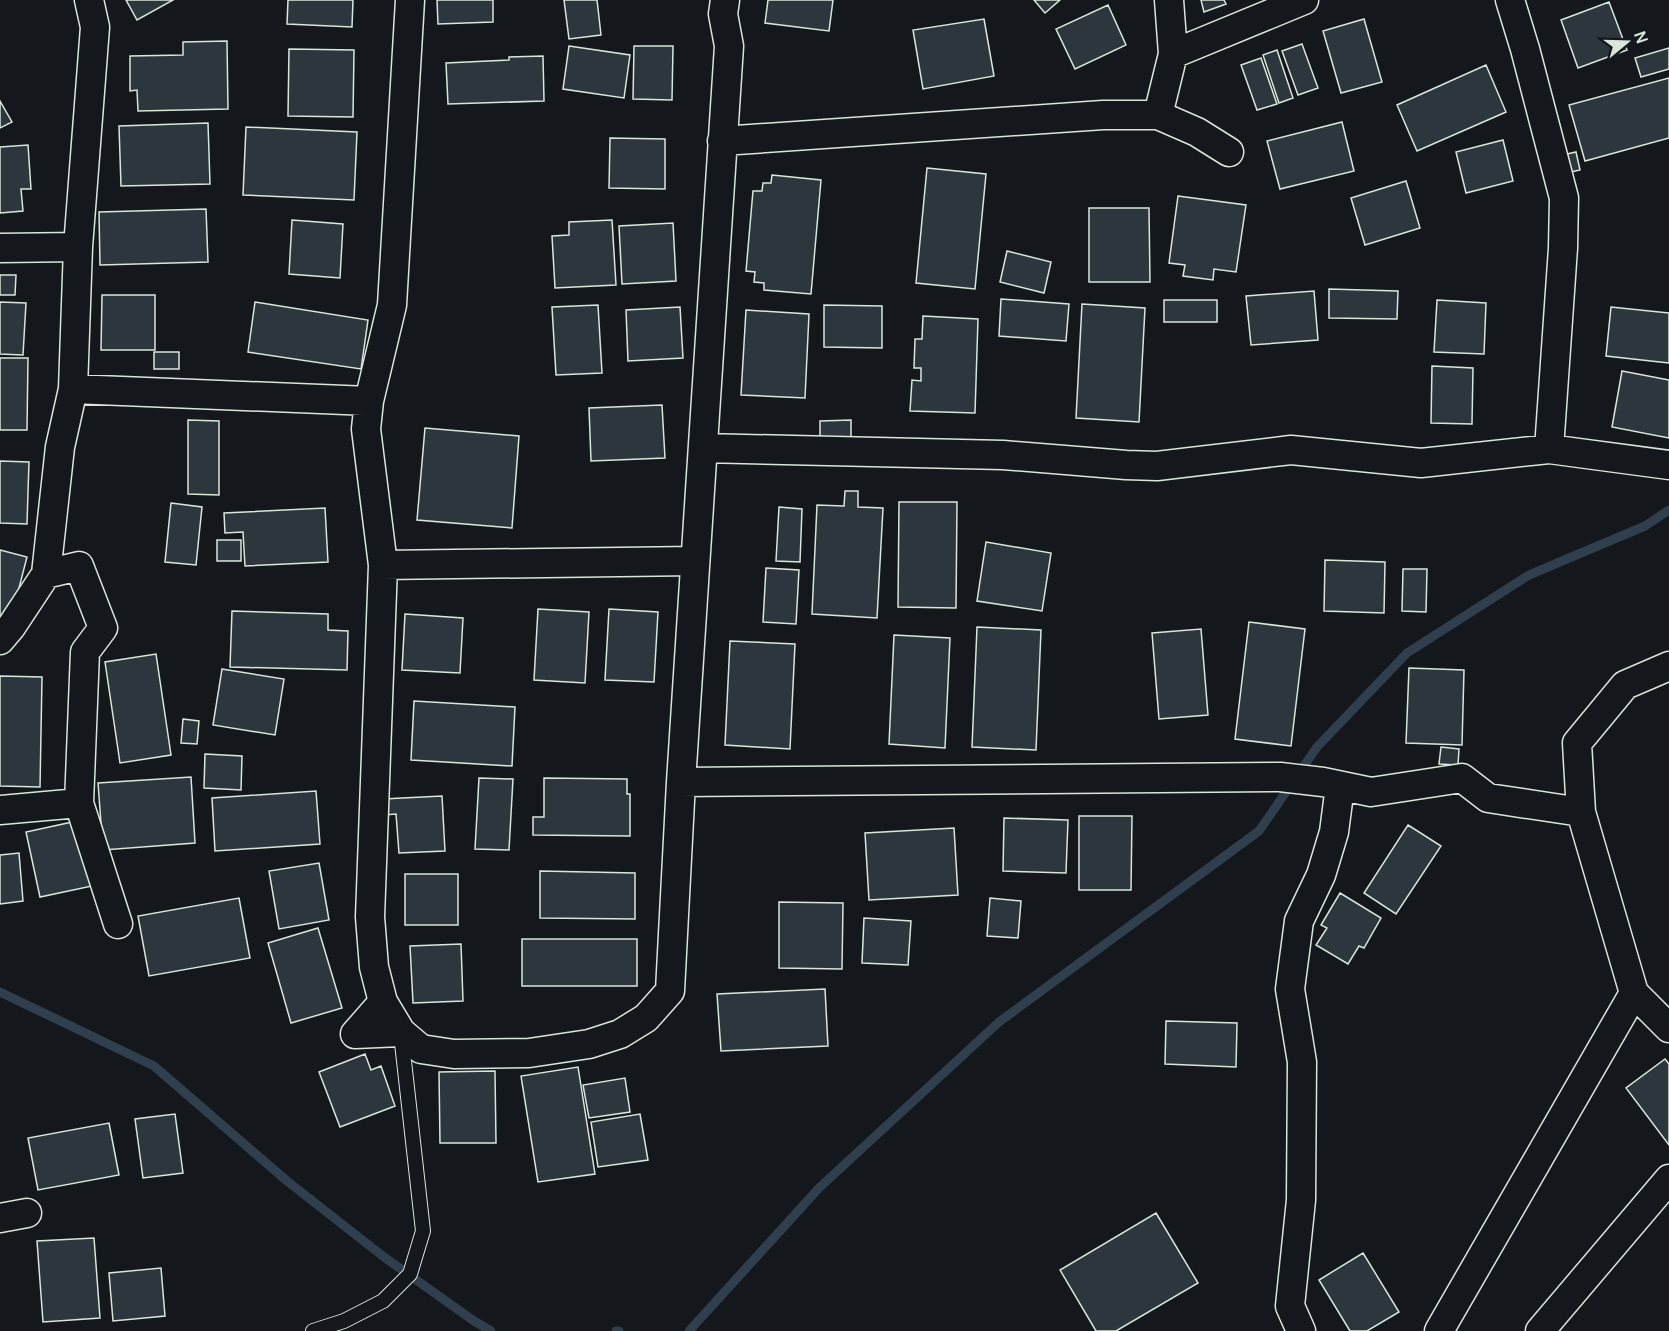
<svg xmlns="http://www.w3.org/2000/svg" width="1669" height="1331" viewBox="0 0 1669 1331" font-family="Manrope,sans-serif">
<style>
.lines{fill:none;stroke-linecap:round;stroke-linejoin:round}
.stream{stroke:#2f3f4d;stroke-width:9}
.building{fill:#2c363c;stroke:#d8e6dc;stroke-width:1.5}
.service-casing{stroke:#d8e6dc;stroke-width:16}
.minor-casing{stroke:#d8e6dc;stroke-width:31}
.service{stroke:#14181c;stroke-width:14}
.minor{stroke:#14181c;stroke-width:28}
</style>
<rect width="100%" height="100%" fill="#14181c"/>
<g class="lines">
<!-- stream -->
<path class="stream" d="M0 992 154 1066 287 1181 384 1257 474 1321 491 1331
M616 1331H619
M689 1331 819 1188 999 1022 1259 831 1317 747 1407 653 1529 575 1645 526 1669 510"/>
</g>
<!-- building -->
<path class="building" d="M126 0H173L137 20Z
M288 0H353L352 27 287 24Z
M437 0H493V22L438 24Z
M564 0H597L601 35 569 39Z
M768 0H833L829 31 765 23Z
M1034 0H1060L1045 13Z
M1201 0H1224L1226 4 1204 12Z
M1609 2 1627 50 1578 68 1561 20Z
M1108 5 1126 45 1075 69 1056 29Z
M984 19 994 76 923 89 913 30Z
M1364 19 1382 82 1341 93 1323 31Z
M227 41 228 109 138 111 137 90 130 91V56L183 55V42Z
M1302 44 1318 88 1298 95 1282 51Z
M569 46 630 55 624 98 563 89Z
M634 46H673L672 100 633 99Z
M1669 48V69L1641 77 1635 58Z
M289 49 354 50 353 117 288 116Z
M1277 50 1293 98 1279 103 1263 55Z
M543 56 544 101 448 104 446 63 509 60V57Z
M1261 58 1277 104 1257 110 1241 65Z
M1486 65 1506 112 1417 151 1397 105Z
M1669 78V138L1585 161 1569 105Z
M0 101 12 122 0 128Z
M1342 122 1354 171 1280 189 1267 141Z
M208 123 210 184 121 186 119 126Z
M246 127 357 132 354 200 243 195Z
M610 138 665 139V189L609 188Z
M1503 140 1513 181 1466 193 1456 152Z
M28 145 31 189H21L23 211 0 213V147Z
M1576 152 1580 170 1562 174 1558 156Z
M927 168 986 174 975 289 916 283Z
M772 175 821 180 811 294 764 290V283L754 282 755 272 746 271 753 191H762L763 183H771Z
M1406 181 1420 228 1365 245 1351 198Z
M1178 196 1246 205 1236 272 1214 269 1213 280 1183 276 1185 265 1169 263Z
M1089 208H1149L1150 282H1089Z
M206 209 208 262 100 265 99 212Z
M292 220 343 224 340 278 289 274Z
M612 220 616 285 555 288 552 236 569 235V222Z
M673 223 676 281 622 284 619 226Z
M1007 251 1051 262 1044 293 1000 282Z
M0 275H16L15 295H0Z
M1329 289 1398 291 1397 319 1329 318Z
M1314 291 1318 340 1251 345 1246 296Z
M102 295H155V350H101Z
M1001 299 1069 304 1066 341 999 336Z
M1164 300H1217V322H1164Z
M1437 300 1486 303 1484 354 1434 352Z
M0 302 26 303 23 355 0 354Z
M255 302 368 320 361 369 248 352Z
M1082 304 1145 308 1139 422 1076 418Z
M598 305 602 373 556 375 552 307Z
M824 305 882 306V348L824 347Z
M680 307 683 358 628 361 626 310Z
M1611 307 1669 313V363L1606 356Z
M746 310 809 314 805 398 741 395Z
M923 316 978 319 975 413 910 411 912 380 921 381V368H914L915 339H922Z
M154 352H179V369H154Z
M0 358H28L27 430H0Z
M1432 366 1473 368 1472 424 1431 423Z
M1622 371 1669 380V438L1612 427Z
M662 405 665 458 591 461 589 408Z
M188 420 219 421V495L188 494Z
M851 420V439L820 438V421Z
M425 428 519 436 512 528 417 520Z
M0 461 29 462 27 524 0 523Z
M845 491H858V507L883 508 877 618 812 614 817 505 844 506Z
M899 502H957L956 608 898 607Z
M171 503 202 507 196 565 165 562Z
M779 507 802 509 800 562 776 561Z
M325 508 328 562 245 566 243 532 225 533 224 513Z
M217 540H241V561H217Z
M986 542 1051 553 1042 611 977 601Z
M0 550 27 557 11 619 0 617Z
M1325 560 1385 562 1384 613 1324 611Z
M766 568 799 570 796 624 763 622Z
M1403 569H1427L1426 612 1402 611Z
M538 609 589 612 585 683 534 680Z
M609 609 658 612 654 682 605 680Z
M232 611 328 614V630L348 631 347 670 230 667Z
M405 614 463 618 460 673 402 670Z
M1249 622 1305 629 1291 746 1235 739Z
M977 627 1041 630 1036 750 972 747Z
M1201 629 1208 715 1159 719 1152 633Z
M894 635 950 638 945 748 889 744Z
M730 641 795 644 790 749 725 745Z
M156 654 171 755 120 763 105 662Z
M1409 668 1464 670 1462 745 1406 743Z
M222 669 284 679 275 735 213 725Z
M0 676 42 677 40 787 0 786Z
M414 701 515 707 512 766 411 760Z
M183 719 199 721 197 744 181 743Z
M1441 747 1459 749 1458 765 1439 764Z
M205 754 242 756 241 790 204 788Z
M191 777 195 843 103 850 98 783Z
M479 778 513 779 509 850 475 849Z
M544 778 627 779V794H630V836L533 835V817H544Z
M316 791 320 844 215 851 212 798Z
M442 796 445 851 399 853 396 814 384 815 383 799Z
M1079 816H1132L1131 890H1079Z
M1004 818 1068 820 1066 873 1003 871Z
M77 821 92 886 40 897 26 832Z
M1408 825 1441 846 1396 914 1364 893Z
M954 828 958 895 869 900 865 833Z
M19 853 23 901 0 904V855Z
M319 863 329 920 279 929 269 871Z
M540 871 635 873V919L540 918Z
M405 874H458V925H405Z
M1340 893 1381 918 1364 948 1359 946 1348 964 1316 945 1327 928 1321 925Z
M239 898 250 958 149 976 138 916Z
M990 898 1021 901 1018 938 987 936Z
M779 902 843 903 842 969 779 968Z
M864 918 911 921 908 965 862 963Z
M318 928 342 1008 291 1023 268 943Z
M522 939H637V986H522Z
M461 944 463 1001 413 1003 410 946Z
M825 989 828 1046 721 1051 717 994Z
M1166 1021 1237 1023 1236 1067 1165 1064Z
M365 1054 371 1070 381 1066 395 1106 340 1127 319 1072Z
M1665 1059 1669 1064V1145L1626 1088Z
M578 1067 595 1174 538 1182 521 1076Z
M495 1071 496 1143H440L439 1072Z
M625 1078 630 1112 589 1118 583 1085Z
M175 1114 183 1173 143 1178 135 1119Z
M640 1114 648 1160 598 1167 591 1122Z
M109 1123 119 1175 38 1190 28 1138Z
M1156 1213 1198 1283 1116 1331H1096L1060 1270Z
M94 1238 100 1318 43 1322 37 1241Z
M1363 1253 1399 1312 1367 1331H1350L1319 1280Z
M161 1268 165 1316 113 1321 109 1273Z"/>
<g class="lines">
<!-- service casing -->
<g class="service-casing">
<path id="service" d="M313 1331 344 1321 383 1301 410 1274 423 1231 401 1034"/>
</g>
<!-- minor casing -->
<g class="minor-casing">
<path id="minor" d="M89 0 95 27 78 247 73 389 369 401
M410 0 392 305 369 401 366 429 383 565 370 917 374 967 383 1002 401 1032 421 1049 454 1054 529 1053 589 1044 620 1034 646 1018 670 991 681 782 729 46 723 14 725 0
M1169 0 1173 54 1158 115 1197 132 1229 152
M1510 0 1525 49 1564 198 1563 248 1549 449
M1173 54 1304 0
M722 141 1103 115H1158
M0 248 78 247
M703 448 1003 455 1126 465 1157 466 1291 450 1421 463 1549 449 1669 465
M383 565 694 561
M46 574 79 566 103 628 85 652 79 803 118 924
M0 640 11 627 46 574 60 447 73 389
M681 782 1280 777 1323 782 1371 792 1462 778 1488 798 1581 812 1634 993 1669 1028
M0 810 79 803
M1581 812 1577 743 1625 685 1669 666
M383 1002 355 1034 401 1032
M0 1218 27 1213
M1301 1331 1290 1306 1301 1200 1302 1062 1290 989 1299 921 1321 875 1334 832 1340 786
M1439 1331 1634 993
M1540 1331 1669 1179"/>
</g>
<!-- service -->
<use href="#service" class="service"/>
<!-- minor -->
<use href="#minor" class="minor"/>
</g>
<!-- north arrow -->
<g transform="translate(1627 42) rotate(71)" stroke="#14181c" stroke-width="4.5" paint-order="stroke">
<path d="M0-4.5L10 22L0 15L-10 22Z" fill="#d8e6dc"/>
<text y="-9" font-size="16" font-weight="bold" text-anchor="middle" fill="#d8e6dc">N</text>
</g>
</svg>
